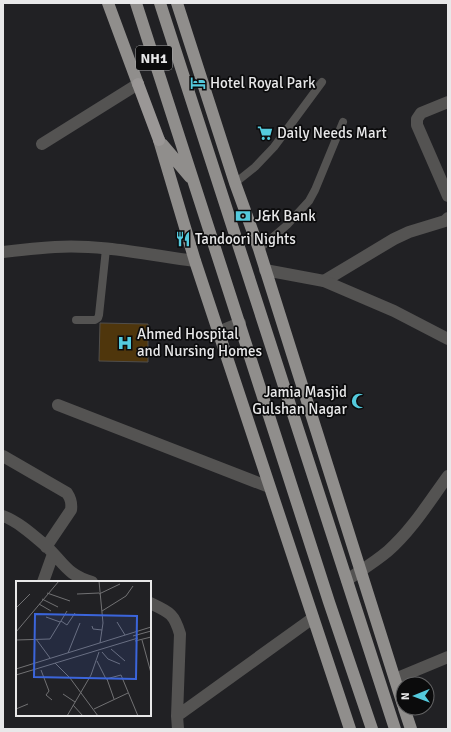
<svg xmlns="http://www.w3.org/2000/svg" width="451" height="732" viewBox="0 0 451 732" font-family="Signika,sans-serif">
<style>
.building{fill:#4f360c;stroke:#504e4c}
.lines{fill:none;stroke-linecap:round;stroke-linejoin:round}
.service{stroke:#545352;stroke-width:8}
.minor{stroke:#545352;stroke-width:12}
.tertiary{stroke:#545352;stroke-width:12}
.trunk{stroke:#908e8c;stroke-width:12}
.motorway{stroke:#9a9796;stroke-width:12}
.labels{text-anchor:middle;stroke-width:3.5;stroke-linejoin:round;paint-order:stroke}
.shield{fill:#0b0b0c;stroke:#a6a6a7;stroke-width:1}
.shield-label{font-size:14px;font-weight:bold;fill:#e8e8e9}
.poi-label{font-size:15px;fill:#e8e8e9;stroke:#0b0b0c;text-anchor:start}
.inset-road{fill:none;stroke:#717173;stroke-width:1}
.view{fill:#3b65db;fill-opacity:0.15;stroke:#3b65db;stroke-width:2}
.inset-edge{fill:none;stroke:#e8e8e9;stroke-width:2}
</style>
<rect width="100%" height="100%" fill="#212124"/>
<!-- building -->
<path class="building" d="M100 323 148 324V362L99 361Z"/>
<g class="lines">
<!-- service -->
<path class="service" d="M235 183 255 167 274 147 322 82
M259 249 287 225 309 201 315 190 343 122
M76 320H95L98 318 99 315 106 249"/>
<!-- minor -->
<path class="minor" d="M448 102 421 113 417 119V125L448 196
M42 144 138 84
M3 252C20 250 38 248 55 247 101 244 149 255 195 261
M324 281 394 239 409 232 445 221 448 218
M218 332 240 323
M58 405 269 487
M3 456 67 493C71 499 72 503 71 510L46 547
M3 516C19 522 33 535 46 546 64 563 67 575 92 582
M347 580C360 571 375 562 388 551 412 530 429 502 448 476
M43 582 53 554
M150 603C169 612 174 613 180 634L177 716 178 729
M395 679 448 657
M177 716 313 618"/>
<!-- tertiary -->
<path class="tertiary" d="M265 270 324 281 394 311 448 339"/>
<!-- trunk -->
<path class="trunk" d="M108 3 138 84
M136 3 329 602 372 729
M160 3 395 729
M177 3 235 183 259 249 403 705
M159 140 195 261 350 729
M162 144 190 177
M404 708 411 729"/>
<!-- motorway -->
<path class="motorway" d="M138 84 159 140"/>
</g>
<!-- icons -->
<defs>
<g id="hotel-bare" transform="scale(1.2)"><path d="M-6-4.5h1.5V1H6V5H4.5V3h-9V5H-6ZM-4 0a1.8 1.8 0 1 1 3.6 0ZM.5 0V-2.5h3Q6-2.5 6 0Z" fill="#54cadd" stroke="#0b0b0c" stroke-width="2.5" paint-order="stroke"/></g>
<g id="supermarket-bare" transform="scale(1.2)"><path d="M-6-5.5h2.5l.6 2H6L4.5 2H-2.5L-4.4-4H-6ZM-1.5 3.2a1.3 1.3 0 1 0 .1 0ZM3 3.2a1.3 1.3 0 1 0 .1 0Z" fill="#54cadd" stroke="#0b0b0c" stroke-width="2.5" paint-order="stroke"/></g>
<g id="bank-bare" transform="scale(1.2)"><path d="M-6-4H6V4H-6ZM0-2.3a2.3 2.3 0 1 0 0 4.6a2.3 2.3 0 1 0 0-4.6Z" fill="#54cadd" stroke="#0b0b0c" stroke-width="2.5" paint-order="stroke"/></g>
<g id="restaurant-bare" transform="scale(1.2)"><path d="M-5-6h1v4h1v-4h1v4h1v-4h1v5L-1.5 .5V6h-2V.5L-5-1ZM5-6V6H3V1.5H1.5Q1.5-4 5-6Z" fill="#54cadd" stroke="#0b0b0c" stroke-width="2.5" paint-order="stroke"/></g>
<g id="hospital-bare" transform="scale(1.2)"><path d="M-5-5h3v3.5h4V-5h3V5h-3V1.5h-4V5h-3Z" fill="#54cadd" stroke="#0b0b0c" stroke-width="2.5" paint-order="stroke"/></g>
<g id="mosque-bare" transform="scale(1.2)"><path d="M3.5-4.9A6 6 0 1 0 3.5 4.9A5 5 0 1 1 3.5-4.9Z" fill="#54cadd" stroke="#0b0b0c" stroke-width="2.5" paint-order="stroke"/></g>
</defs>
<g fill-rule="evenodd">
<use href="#hotel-bare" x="198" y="83"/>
<use href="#supermarket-bare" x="265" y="133"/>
<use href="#bank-bare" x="243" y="216"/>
<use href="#restaurant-bare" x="183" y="239"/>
<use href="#hospital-bare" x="125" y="343"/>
<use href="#mosque-bare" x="359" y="401"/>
</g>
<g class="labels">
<!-- shield labels -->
<rect class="shield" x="136" y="46" width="36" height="24" rx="3"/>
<g class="shield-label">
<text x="154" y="63">NH1</text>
</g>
<!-- poi labels -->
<g class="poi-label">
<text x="210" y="88">Hotel Royal Park</text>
<text x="277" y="138">Daily Needs Mart</text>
<text x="255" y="221">J&amp;K Bank</text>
<text x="195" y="244">Tandoori Nights</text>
<text x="137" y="339">Ahmed Hospital<tspan x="137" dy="17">and Nursing Homes</tspan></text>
<text x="347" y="397" text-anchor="end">Jamia Masjid<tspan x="347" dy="17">Gulshan Nagar</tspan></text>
</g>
</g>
<!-- overview -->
<g transform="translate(16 581)">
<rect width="135" height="135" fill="#212124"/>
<path class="inset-road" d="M83 0 87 42 84 62M31 12 54 20M61 13 83 12M83 13 104 3M26 18 42 26M23 23 35 30M0 27 14 13M86 30 110 15 117 5M30 36 44 41M45 40 51 44 59 32M101 41 109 54M76 45 77 48 86 49M0 51 43 0M117 55 135 50M20 58 34 77M0 59 34 58 51 30M126 59 135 92M119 60 135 56M95 68 109 80M86 71 92 78 104 83M52 72 64 42M81 80 90 98 105 94 122 135M39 82 54 97 82 135M0 88 135 46M25 89 33 110 30 114 36 119M0 94 122 57M91 98 98 118M47 113 59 121M57 124 67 135M0 128 12 123M78 128 112 112M51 135 75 94 83 71"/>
<path class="view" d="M19 33 121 35 120 98 18 96Z"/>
<rect width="135" height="135" class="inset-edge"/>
</g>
<!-- border -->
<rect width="451" height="732" fill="none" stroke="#e8e8e9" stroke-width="8"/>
<!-- north arrow -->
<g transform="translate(415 696) rotate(269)"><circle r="19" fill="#0b0b0c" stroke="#636364"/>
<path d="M0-3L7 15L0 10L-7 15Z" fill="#54cadd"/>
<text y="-6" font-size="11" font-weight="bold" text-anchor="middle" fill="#e8e8e9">N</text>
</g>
</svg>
